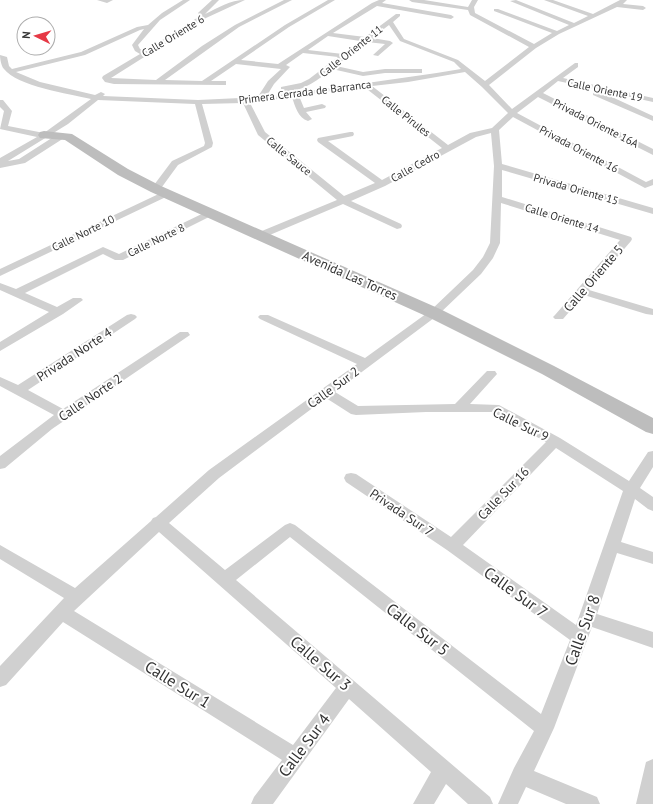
<svg xmlns="http://www.w3.org/2000/svg" width="653" height="804" viewBox="0 0 653 804" font-family="'PT Sans',sans-serif">
<style>
.lines{fill:none;stroke-linecap:round;stroke-linejoin:round}
.minor{fill:#d0d0d0;fill-rule:evenodd}
.secondary{fill:#bdbdbd;fill-rule:evenodd}
.labels{text-anchor:middle;stroke-width:4;stroke-linejoin:round;paint-order:stroke}
.far-street-label{font-size:11px;fill:#333;stroke:#fff}
.street-label{font-size:13px;fill:#333;stroke:#fff}
.near-street-label{font-size:16px;fill:#333;stroke:#fff}
</style>
<rect width="100%" height="100%" fill="#fff"/>
<g class="lines">
<!-- minor -->
<path class="minor" d="M97 0H113L107 3Z
M183 0H190L160 20 138 45 140 49 145 51 200 16 198 13 199 12 212 0H219L205 14C218 8 230 0 245 0L206 18 111 78 156 80 202 46 235 25 284 0H292L239 27 165 80 202 81 285 25 328 0H335L289 27 241 60 278 64 372 3 379 0H386L382 3 451 15 454 17 451 19 377 6 333 33 365 37 396 14H400V16L393 22 404 39 458 60 485 81 529 47 470 15 468 10 412 2 409 0H424L468 7 472 0H478L474 7 475 13 534 44 552 33 494 11V9H498L557 31 569 25 510 1 516 0 574 23 588 16 544 0H553L593 14 620 0H627L623 4 643 6 646 8 643 10 617 7 559 34 536 48 489 85 512 109 575 63H578V67L563 78 653 98V102L558 81 543 93 653 149V155L538 97 517 113 646 182 653 179V185L645 188 513 117 499 130 502 164 653 208V214L502 170V197L631 237 632 239 631 241 589 290 653 309V315L646 314 584 295 563 319H555L553 317 555 315 620 240 501 203 500 243 493 258 481 274 438 315 335 392 358 406 455 404 487 371H495L497 374 470 404 499 405 560 438 629 481 648 452 653 451V467L640 488 653 497V511L648 509 635 499 621 542 653 552V564L617 553 597 614 653 632V648L592 627 554 728 534 771 597 797 600 804H566L526 787 518 804H498L514 768 534 731 290 537 236 580 490 797 493 804H468L446 784 434 804H413L431 772 349 699 273 804H251L254 797 282 760 63 622 6 685 0 687V666L64 598 0 559V545L75 588 151 521 153 518 156 517 209 470 357 364 260 319 258 317 260 315H268L365 358 430 311 473 270 483 257 490 243 494 166 491 133 476 137 385 186 351 201 401 224 402 226 401 228 397 229 343 204 265 237H257L256 235 257 233 337 200 258 135 243 103 202 104 213 143 212 147 178 165 159 191H153L151 189 172 161 204 146 205 143 195 104 98 100 68 124 8 161 19 159 58 134H64L65 136 64 138 25 163 0 168V158L37 137 0 129 4 111 0 107V100H3L12 111 8 126 44 133 91 99C69 94 17 86 4 69 1 66 0 58 0 55L7 57 9 66 12 69 81 52 137 27 148 25 162 13ZM389 25 400 41 454 62 461 69C396 80 331 87 266 97L274 84 290 67 286 65 303 53 338 57 309 79 301 83 281 87V91C300 94 318 80 332 69L363 76 385 73H422V69H385L363 72 336 66 367 42 385 44 373 55 378 56 393 43 390 41 372 38ZM144 29 132 45 135 51 140 54 103 76 102 78 105 82 114 84 223 85H226V81H211L236 64 281 69 268 81 259 95 262 97 198 100 103 96 105 94 101 92 95 95 40 82 16 72 85 55 140 30ZM328 36 360 41 343 54 308 50ZM465 72 482 87 508 113 492 128 470 133 448 145 372 86 408 82ZM363 86 442 148 382 180 328 141 353 136 354 134 353 132H350L318 138 317 140 318 142 375 183 344 196 265 132 250 103 292 97C295 106 298 118 308 121L312 119 306 112 325 108 326 106 322 104 304 108 299 96ZM326 398 351 414 356 415 426 412H492L546 442 451 537 356 474 351 473 346 474 344 478 346 482 447 550 570 640 541 714 295 525 290 523 285 525 225 570 169 523 219 478ZM556 448 623 491 576 625 463 545ZM159 532 336 688 293 745 74 611Z
M593 91H599L653 116V121L593 95Z
M165 191 168 192 170 194 168 196 0 276V269Z
M210 210 213 211 215 213 213 215 123 260H115L103 254 25 293 57 307 73 298H81L83 300 63 314 0 351V342L49 312 0 290V283L16 289 103 247 119 254Z
M131 314 135 315 137 317 135 319 28 390 63 409 180 332H188L190 335 52 429 5 468 0 469V456L54 415 0 386V377L18 385 127 315Z
M653 759V804H636L646 762Z"/>
<!-- secondary -->
<path class="secondary" d="M44 131 72 134 128 169 161 186 440 309 554 366 653 418V434L646 432 542 374 428 317 151 192 118 175 65 140 40 138 38 135 40 132Z"/>
</g>
<g class="labels">
<!-- far-street labels -->
<g class="far-street-label">
<text transform="translate(173 36) rotate(-31)" y="4">Calle Oriente 6</text>
<text transform="translate(351 51) rotate(-38)" y="4">Calle Oriente 11</text>
<text transform="translate(605 90) rotate(12)" y="4">Calle Oriente 19</text>
<text transform="translate(305 92) rotate(-7)" y="4">Primera Cerrada de Barranca</text>
<text transform="translate(406 116) rotate(38)" y="4">Calle Pirules</text>
<text transform="translate(596 123) rotate(27)" y="4">Privada Oriente 16A</text>
<text transform="translate(579 149) rotate(28)" y="4">Privada Oriente 16</text>
<text transform="translate(289 156) rotate(39)" y="4">Calle Sauce</text>
<text transform="translate(415 166) rotate(-29)" y="4">Calle Cedro</text>
<text transform="translate(576 189) rotate(16)" y="4">Privada Oriente 15</text>
<text transform="translate(562 218) rotate(17)" y="4">Calle Oriente 14</text>
<text transform="translate(83 233) rotate(-26)" y="4">Calle Norte 10</text>
<text transform="translate(156 240) rotate(-26)" y="4">Calle Norte 8</text>
</g>
<!-- street labels -->
<g class="street-label">
<text transform="translate(350 275) rotate(24)" y="5">Avenida Las Torres</text>
<text transform="translate(593 278) rotate(-49)" y="5">Calle Oriente 5</text>
<text transform="translate(74 354) rotate(-33)" y="5">Privada Norte 4</text>
<text transform="translate(333 387) rotate(-36)" y="5">Calle Sur 2</text>
<text transform="translate(90 397) rotate(-34)" y="5">Calle Norte 2</text>
<text transform="translate(521 424) rotate(26)" y="5">Calle Sur 9</text>
<text transform="translate(503 493) rotate(-46)" y="5">Calle Sur 16</text>
<text transform="translate(402 512) rotate(34)" y="5">Privada Sur 7</text>
</g>
<!-- near-street labels -->
<g class="near-street-label">
<text transform="translate(516 592) rotate(36)" y="6">Calle Sur 7</text>
<text transform="translate(418 629) rotate(38)" y="6">Calle Sur 5</text>
<text transform="translate(582 630) rotate(-70)" y="6">Calle Sur 8</text>
<text transform="translate(321 663) rotate(41)" y="6">Calle Sur 3</text>
<text transform="translate(178 684) rotate(32)" y="6">Calle Sur 1</text>
<text transform="translate(304 745) rotate(-53)" y="6">Calle Sur 4</text>
</g>
</g>
<!-- north arrow -->
<g transform="translate(36 36) rotate(275)"><circle r="19" fill="#ffffff" stroke="#adadad"/>
<path d="M0-3L7 15L0 10L-7 15Z" fill="#e63946"/>
<text y="-6" font-size="11" font-weight="bold" text-anchor="middle" fill="#333333">N</text>
</g>
</svg>
